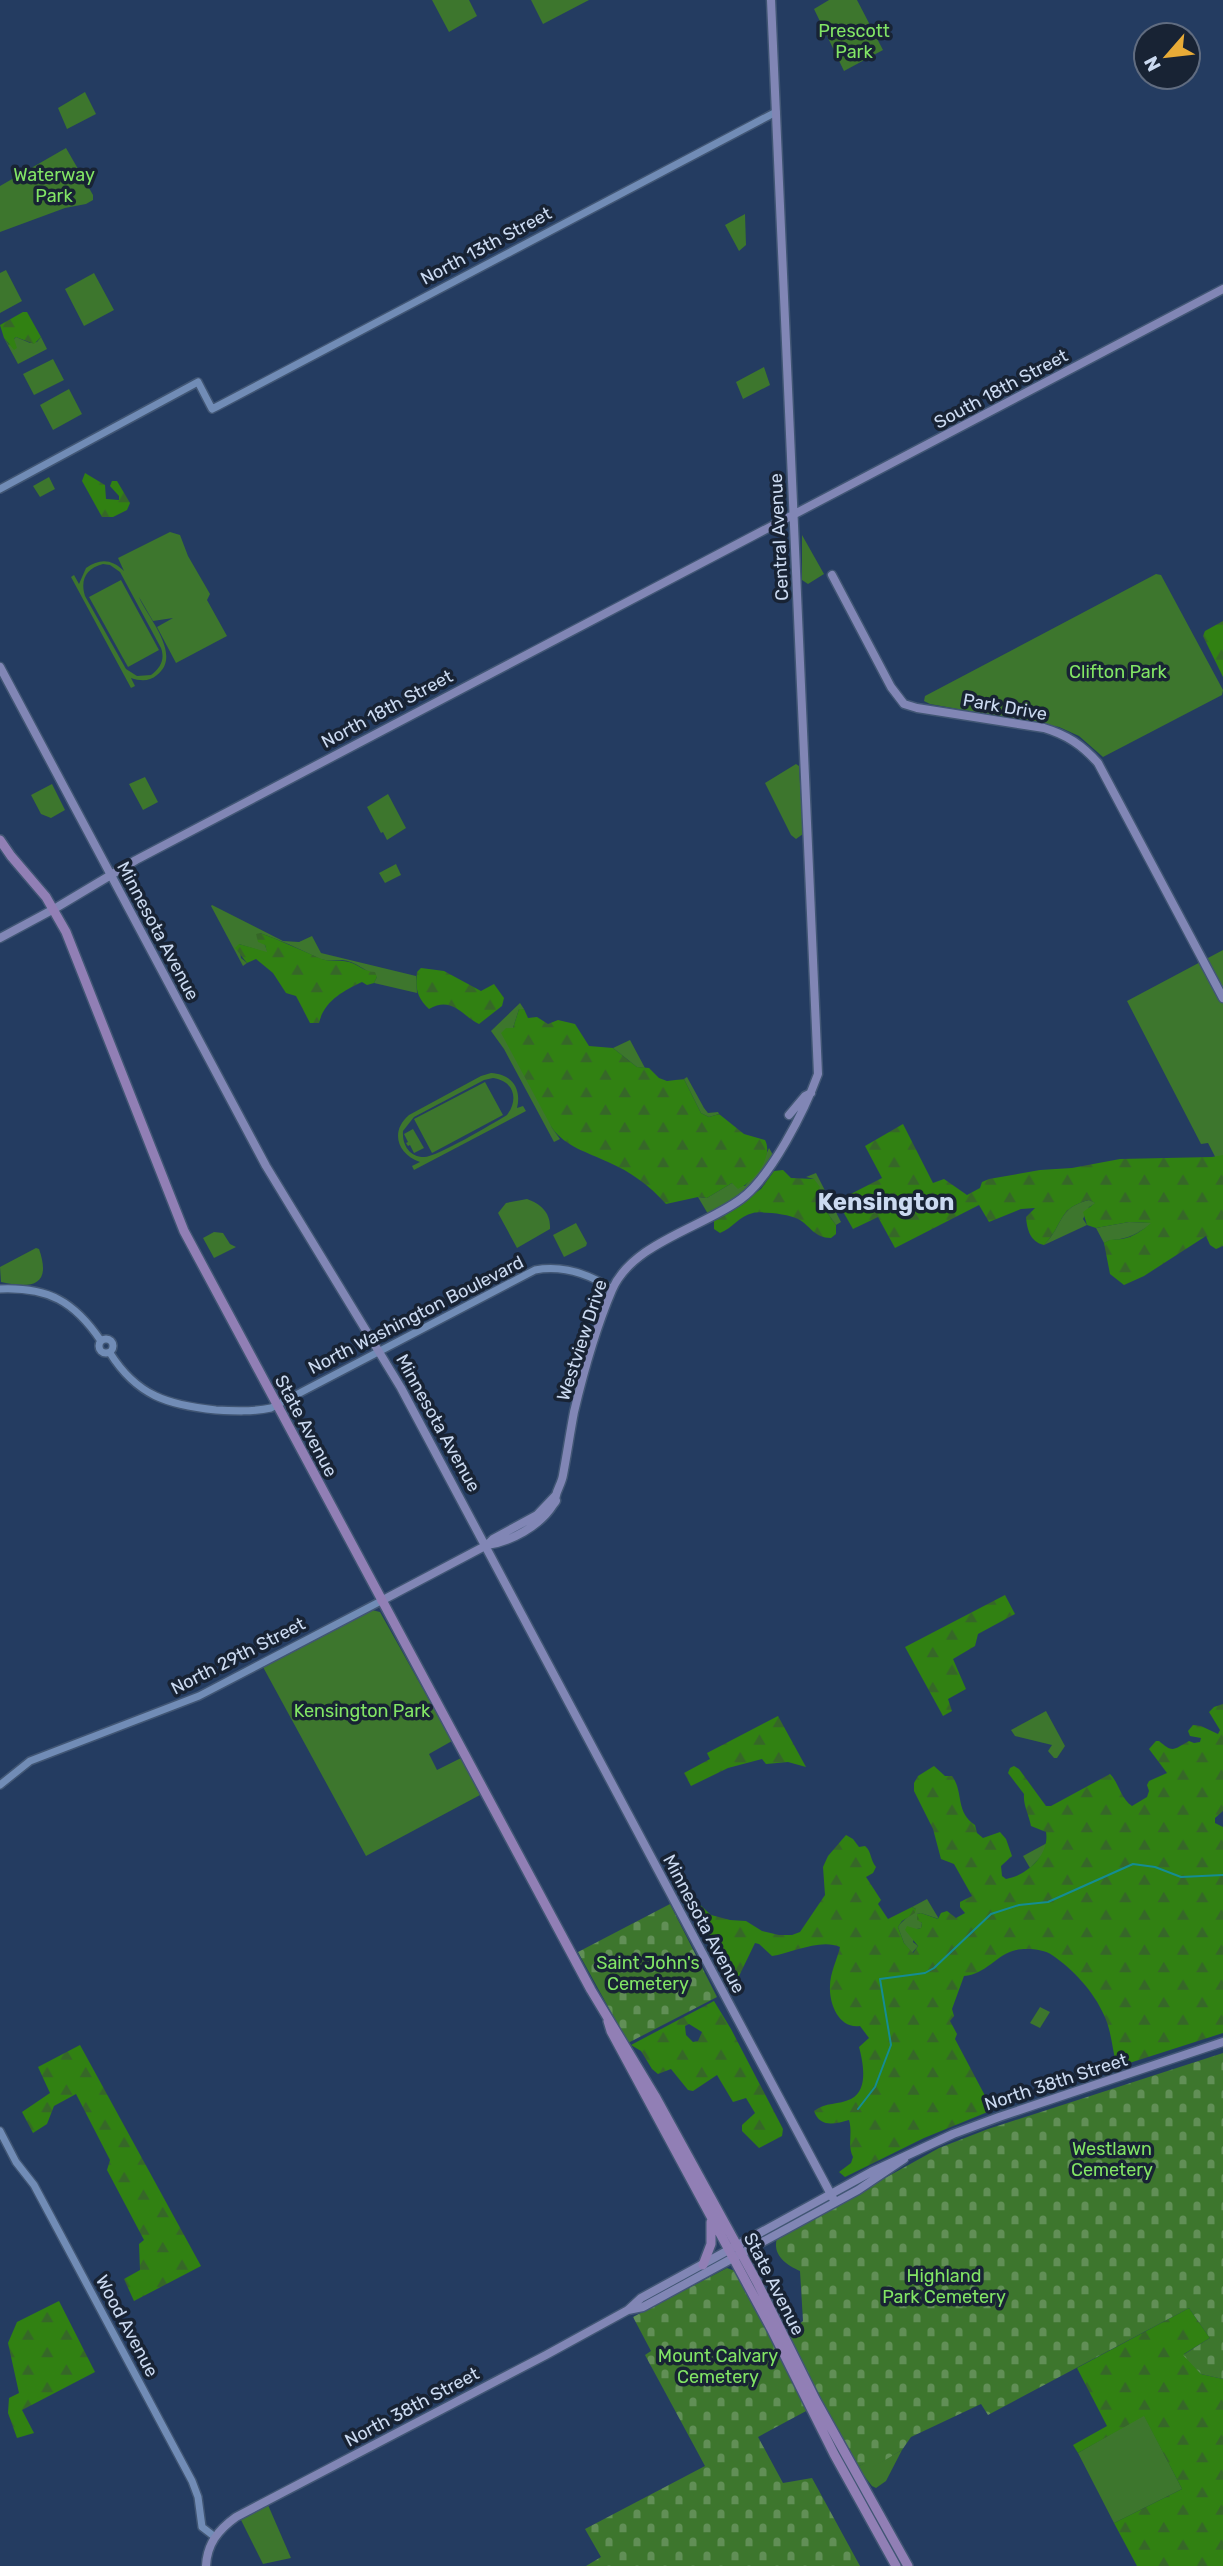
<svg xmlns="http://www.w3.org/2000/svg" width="1223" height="2566" viewBox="0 0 1223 2566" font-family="Rubik,sans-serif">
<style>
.green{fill:#3d762d;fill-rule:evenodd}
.forest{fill:url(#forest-firs);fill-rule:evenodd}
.cemetery{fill:url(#cemetery-stones)}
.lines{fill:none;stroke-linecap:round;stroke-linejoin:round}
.stream{stroke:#148d92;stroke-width:2}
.tertiary-casing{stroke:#415674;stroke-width:10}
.secondary-casing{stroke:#415674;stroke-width:11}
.primary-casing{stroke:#415674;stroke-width:12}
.tertiary{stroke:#718cb6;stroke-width:7}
.secondary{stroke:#8186b5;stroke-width:8}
.primary{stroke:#917fb5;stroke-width:9}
.labels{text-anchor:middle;stroke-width:7;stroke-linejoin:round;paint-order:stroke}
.park-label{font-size:18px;fill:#82e565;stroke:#182334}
.street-label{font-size:18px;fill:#cbdaf1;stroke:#182334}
.district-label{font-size:24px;font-weight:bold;fill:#cbdaf1;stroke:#182334}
</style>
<defs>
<pattern id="forest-firs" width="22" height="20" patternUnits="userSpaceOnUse" patternTransform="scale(1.75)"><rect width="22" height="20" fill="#318112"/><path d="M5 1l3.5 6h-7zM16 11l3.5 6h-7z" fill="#366728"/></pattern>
<pattern id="cemetery-stones" width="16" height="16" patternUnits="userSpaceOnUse" patternTransform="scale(1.75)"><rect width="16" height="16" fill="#3d762d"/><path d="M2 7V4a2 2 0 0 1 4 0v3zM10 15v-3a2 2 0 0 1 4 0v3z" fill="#618f56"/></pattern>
</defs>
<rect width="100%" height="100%" fill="#243c61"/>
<!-- green -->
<path class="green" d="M432 0H469L477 16 449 32Z
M531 0H589L543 24Z
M829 0H857L883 50 844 71 814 9Z
M85 92 96 114 67 129 58 108Z
M66 148 93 195V200L86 204 65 208 0 232V186Z
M745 214 746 245 739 251 725 225Z
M6 270 22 301 0 313V273Z
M94 273 114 310 84 326 65 289Z
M16 337 30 343 37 342 41 337 47 349 18 364 4 338 9 345Z
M53 359 64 380 34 395 23 374Z
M764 367 770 385 743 399 736 382Z
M69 389 82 414 53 430 40 405Z
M49 477 55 489 40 497 33 486Z
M170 532 180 535 188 556 210 594 207 600 227 636 176 663 157 627 173 618 153 621 139 597C147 617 183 655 157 675 149 682 140 681 131 678L135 686 131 688 71 577 74 575 79 584 86 568C100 558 112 559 124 571L118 558ZM103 564 110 565 120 572 161 648C165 659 161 668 151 675L137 676 126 669 85 596C80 580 86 568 103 564Z
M802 535 824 574 808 584 802 580Z
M1156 574 1161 575 1223 690 1222 695 1103 757 1079 736 1059 727 930 704 924 701 925 696Z
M121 580 159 650 128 667 89 597Z
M796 764 799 766 803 834 796 839 791 835 765 783Z
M145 777 158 802 143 810 129 784Z
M52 784 65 810 51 818 41 814 31 795Z
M388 794 406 828 387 840 383 832 381 833 367 807Z
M396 864 401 875 385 883 379 873Z
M212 905 283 941 299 942 312 936 321 953 416 976 417 993 374 983 377 977C366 971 355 961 342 960 333 960 326 962 316 957 298 948 280 940 260 933L268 953 239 944 241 958 247 963 243 966 211 906Z
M1223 950V1172L1208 1143 1201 1144 1127 1001Z
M520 1003 524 1009H519L513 1028 552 1128 560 1139 554 1142 504 1049 491 1031Z
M630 1040 645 1068 637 1067 613 1048Z
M491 1073C511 1074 522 1088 517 1108L523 1106 526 1111 414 1170 412 1166 420 1162C397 1154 390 1131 409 1115L481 1076ZM493 1078C514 1081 519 1099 507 1115 492 1124 437 1157 424 1157 409 1157 402 1144 403 1131L414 1117 484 1080Z
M687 1077 704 1108 708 1113 718 1112 719 1114 709 1117 701 1113 684 1079Z
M485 1082 503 1115 432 1153 414 1119Z
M413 1129 424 1148 414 1153 410 1145 408 1146 406 1143 408 1142 404 1134Z
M769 1148 773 1155C754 1185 738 1198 708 1214L698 1197 707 1198 732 1183 745 1186 760 1168Z
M816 1173 841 1222 836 1225 816 1197 814 1179 806 1177Z
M527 1199C541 1204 551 1213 550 1229L517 1248 498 1213 506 1203Z
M1089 1200 1096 1203 1089 1207 1083 1219 1087 1225 1044 1245C1064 1225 1057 1208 1089 1200Z
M1129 1222 1152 1223C1143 1230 1132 1237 1120 1239 1113 1240 1111 1239 1104 1243L1096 1228Z
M576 1223 587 1243 586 1246 564 1257 553 1235Z
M214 1232 223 1233 230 1244 236 1247 214 1258 203 1238Z
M36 1248 39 1249C52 1286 32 1289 1 1282L0 1267Z
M372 1610 380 1612 452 1741 429 1754 437 1770 461 1758 480 1795 366 1856 263 1667 332 1628Z
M1046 1711 1065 1746 1057 1758H1054L1048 1751 1052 1745 1015 1736 1011 1730Z
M1047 1843 1046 1851 1030 1868 1023 1856Z
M927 1899 939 1919 921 1913 917 1914V1919L922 1923 921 1928 917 1929 913 1942 918 1946 912 1953 904 1943 898 1927C903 1919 910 1917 916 1909L912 1907Z
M1040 2007 1050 2012 1040 2028 1030 2023Z
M1144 2415 1182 2489 1114 2523 1078 2453Z
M902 2450 886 2481 876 2488 872 2486 857 2467 867 2462 870 2468Z
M268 2505 291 2558 263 2564 241 2520Z"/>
<!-- forest -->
<path class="forest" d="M23 312H27L41 337 34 344 16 337 14 339 17 348 14 350 4 338 0 325Z
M85 473 105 485 106 499 119 500V496L110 486 112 481H117L130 503 127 510 113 517H102L82 481Z
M1223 621V677L1203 636 1205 631Z
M260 933C280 940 298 949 317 957 328 963 338 959 349 962 359 965 365 972 375 972L377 977 374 983 367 985 362 982C343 991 324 1001 319 1023H310L296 996 286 993 273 973 256 959 247 963 235 948 239 944 267 952 265 945 258 942 256 934Z
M421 968 444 971 481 991 494 984 504 998 502 1006 479 1024C461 1015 452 996 429 1009 417 998 415 988 417 972Z
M519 1009H524L528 1018 537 1017 548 1024 558 1020 575 1024 589 1046 613 1048 637 1067 649 1068 659 1078 667 1081 684 1079 701 1113 709 1117 719 1114 744 1134 765 1140C774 1157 754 1182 738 1189L732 1183 707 1198 698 1197 666 1204C649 1185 631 1172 608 1162 587 1152 566 1147 552 1128L501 1033 506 1028H513Z
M903 1124 933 1183 944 1179 967 1195 980 1188 982 1182 989 1179 1040 1170 1072 1168 1120 1159 1212 1157 1223 1155V1246L1216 1249 1210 1245 1206 1236 1144 1276 1124 1285 1110 1274 1104 1243C1111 1238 1114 1240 1122 1239 1133 1237 1143 1230 1151 1223L1129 1222 1096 1228 1087 1225 1083 1212 1095 1203 1089 1200C1057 1208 1064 1225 1044 1245 1030 1242 1027 1229 1026 1217L1035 1208 1021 1209 989 1222 979 1205 895 1248 878 1217 853 1229 837 1201 882 1178 865 1146Z
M783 1170 791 1178 814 1179 820 1187 816 1197 836 1225V1234L831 1238C814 1238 811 1226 798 1219 789 1214 763 1211 753 1213 739 1216 733 1228 720 1233L714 1229V1221L761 1189 774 1171Z
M1005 1595 1015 1614 978 1634 975 1646 953 1659 966 1689 948 1699 952 1711 943 1716 905 1647Z
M1223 1704V1811L1215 1818V1823L1223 1827V2033L1117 2067C1112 2050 1112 2032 1104 2015 1094 1992 1073 1969 1052 1955 1044 1949 1026 1948 1016 1950 997 1954 985 1975 964 1976L952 2009 954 2016 950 2021 957 2034 955 2039 991 2107 990 2111 924 2138 845 2177 839 2172 851 2163 853 2157C847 2145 853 2134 849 2120 835 2124 820 2128 814 2111 825 2102 839 2105 851 2099 869 2090 863 2062 859 2047L869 2038 860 2026C839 2029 829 2004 830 1986 830 1973 837 1960 840 1947 821 1938 791 1953 772 1956L759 1944 755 1943 739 1976 734 1979 724 1976 692 1907V1902L696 1901 711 1915 730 1920 746 1921 762 1931 779 1935H792L800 1932 825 1895 823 1867 828 1856 846 1835 853 1839 859 1847 865 1846C872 1852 870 1860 876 1867L873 1873 866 1877 881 1900 878 1904 888 1919 912 1907 916 1909 915 1913 902 1921 898 1927 904 1943 913 1953 918 1946 905 1930 907 1926 917 1929 921 1928 922 1923 917 1920V1914L921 1913 938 1919 941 1913 947 1911 956 1918 965 1913 960 1907V1902L972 1896 954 1864 941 1859 933 1829 914 1791V1783L918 1776 934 1766 945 1776H952C964 1792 955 1812 975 1825L977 1833 983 1838 1000 1832 1006 1839 1012 1856 1001 1866 1002 1876 1006 1879C1027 1876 1050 1854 1046 1832L1031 1826C1029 1815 1023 1805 1024 1794L1008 1773 1010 1768 1014 1766 1019 1769 1046 1806H1051L1110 1774C1119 1783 1121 1799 1132 1806L1147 1797 1149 1791 1147 1785 1149 1781 1167 1773 1149 1749 1156 1741H1159C1173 1753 1173 1750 1189 1741L1194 1743 1200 1742 1201 1738 1190 1736 1188 1731 1193 1725 1201 1726 1218 1734 1220 1730 1209 1712 1214 1707Z
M778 1716 806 1767 788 1762 766 1764 762 1759 728 1768 691 1786 684 1773 710 1759 707 1753Z
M714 2001 731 2029 783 2129 782 2136 759 2148 742 2131V2125L755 2113 746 2098 733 2102 717 2075 693 2091 688 2090 671 2069 658 2074 652 2069 641 2051 631 2045ZM689 2024 702 2032 698 2041 693 2042 686 2035 685 2026Z
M80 2045 201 2266 134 2301 124 2279 140 2270 139 2244 144 2240 107 2170 110 2160 76 2094 54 2106 47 2124 33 2133 22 2112 50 2093 38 2067Z
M59 2301 95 2372 22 2410 34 2433 17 2438 8 2413 9 2398 19 2393 8 2343 17 2322Z
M1189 2308 1210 2338 1184 2354 1201 2374 1223 2379V2566H1137L1114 2523 1182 2489 1144 2416 1078 2453 1073 2445 1107 2426 1077 2368Z"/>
<!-- cemetery -->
<path class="cemetery" d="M670 1904 717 1997 628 2043 578 1952Z
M1223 2053V2379L1201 2374 1183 2355 1210 2338 1189 2308 988 2415 981 2404 911 2437 902 2450 870 2469 866 2463 857 2467 786 2334 803 2321 800 2271C786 2265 772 2255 777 2238L939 2148 988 2129Z
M727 2268 735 2271 808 2410 758 2437 783 2483 812 2478 860 2566H586L601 2557 585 2529 705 2466 645 2355 651 2351 633 2317Z"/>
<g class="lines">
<!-- stream -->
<path class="stream" d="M858 2109 875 2087 891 2045 880 1979 925 1973 934 1968 991 1914 1019 1905 1048 1902 1133 1864 1155 1867 1181 1877 1223 1875"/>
<!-- tertiary casing -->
<g class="tertiary-casing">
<path id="tertiary" d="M0 489 198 382 212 409 218 406 776 112
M0 1289C48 1287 74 1301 101 1341
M99 1346a7 7 0 1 1 14 0a7 7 0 1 1-14 0Z
M110 1353C137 1396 168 1405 216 1410 234 1411 254 1412 271 1408L535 1270C563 1265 589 1274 612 1289
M0 1785 30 1761 199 1696 381 1601
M0 2131 16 2162 34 2185 192 2481 198 2497 202 2527 215 2537"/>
</g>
<!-- secondary casing -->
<g class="secondary-casing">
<path id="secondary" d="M832 575 891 687 904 704 917 708 1044 728C1067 735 1082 745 1098 763L1223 998
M0 667 266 1166 401 1388 835 2202
M0 938 54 909 136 860 1223 289
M789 1115 805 1096 811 1093
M487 1545C510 1542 540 1526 553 1505 559 1497 554 1504 556 1495 558 1488 562 1482 563 1475 567 1454 570 1433 574 1412 583 1374 597 1325 612 1290 632 1243 702 1228 741 1199 771 1177 805 1110 818 1074L771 0
M381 1601 487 1545 493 1539 537 1515 556 1495
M628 2310 643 2307 858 2190 904 2159
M206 2566C207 2544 218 2530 236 2517L546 2355 628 2310 641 2298 871 2172 953 2134 999 2117 1223 2042"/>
</g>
<!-- primary casing -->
<g class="primary-casing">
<path id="primary" d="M0 840 11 856 46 897 66 932 184 1231 591 1990 655 2096 757 2282 815 2399 908 2566
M608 2021 611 2031 771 2328 834 2454 896 2566
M703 2265 711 2244V2222"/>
</g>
<!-- tertiary -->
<use href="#tertiary" class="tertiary"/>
<!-- secondary -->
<use href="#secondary" class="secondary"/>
<!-- primary -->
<use href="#primary" class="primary"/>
</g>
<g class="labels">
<!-- park labels -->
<g class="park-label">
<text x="854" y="37">Prescott<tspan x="854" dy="21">Park</tspan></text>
<text x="54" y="181">Waterway<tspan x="54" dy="21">Park</tspan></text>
<text x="1118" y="678">Clifton Park</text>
<text x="362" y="1717">Kensington Park</text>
<text x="648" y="1969">Saint John's<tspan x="648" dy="21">Cemetery</tspan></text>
<text x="1112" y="2155">Westlawn<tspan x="1112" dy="21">Cemetery</tspan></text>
<text x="944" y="2282">Highland<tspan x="944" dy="21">Park Cemetery</tspan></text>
<text x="718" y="2362">Mount Calvary<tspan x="718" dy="21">Cemetery</tspan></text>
</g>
<!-- street labels -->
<g class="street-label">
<text transform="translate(486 246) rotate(-28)" y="6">North 13th Street</text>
<text transform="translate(1001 389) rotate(-28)" y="6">South 18th Street</text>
<text transform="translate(779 537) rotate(-93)" y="6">Central Avenue</text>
<text transform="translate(1005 707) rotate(10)" y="6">Park Drive</text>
<text transform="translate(387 709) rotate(-28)" y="6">North 18th Street</text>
<text transform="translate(158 931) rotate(62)" y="6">Minnesota Avenue</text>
<text transform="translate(416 1315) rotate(-27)" y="6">North Washington Boulevard</text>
<text transform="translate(582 1340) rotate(-72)" y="6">Westview Drive</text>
<text transform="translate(438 1423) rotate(61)" y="6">Minnesota Avenue</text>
<text transform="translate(306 1426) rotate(62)" y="6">State Avenue</text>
<text transform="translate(238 1656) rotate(-27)" y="6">North 29th Street</text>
<text transform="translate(704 1924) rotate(62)" y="6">Minnesota Avenue</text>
<text transform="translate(1056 2082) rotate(-18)" y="6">North 38th Street</text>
<text transform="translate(774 2284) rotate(63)" y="6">State Avenue</text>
<text transform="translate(127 2326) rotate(62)" y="6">Wood Avenue</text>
<text transform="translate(412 2407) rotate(-28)" y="6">North 38th Street</text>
</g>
<!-- district labels -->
<g class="district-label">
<text x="886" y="1210">Kensington</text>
</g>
</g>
<!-- north arrow -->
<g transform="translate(1167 56) rotate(242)"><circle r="33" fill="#182334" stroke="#606c80" stroke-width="2"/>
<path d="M0-5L12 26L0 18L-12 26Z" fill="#e8ab37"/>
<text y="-10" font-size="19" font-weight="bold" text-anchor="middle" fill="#cbdaf1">N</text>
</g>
</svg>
